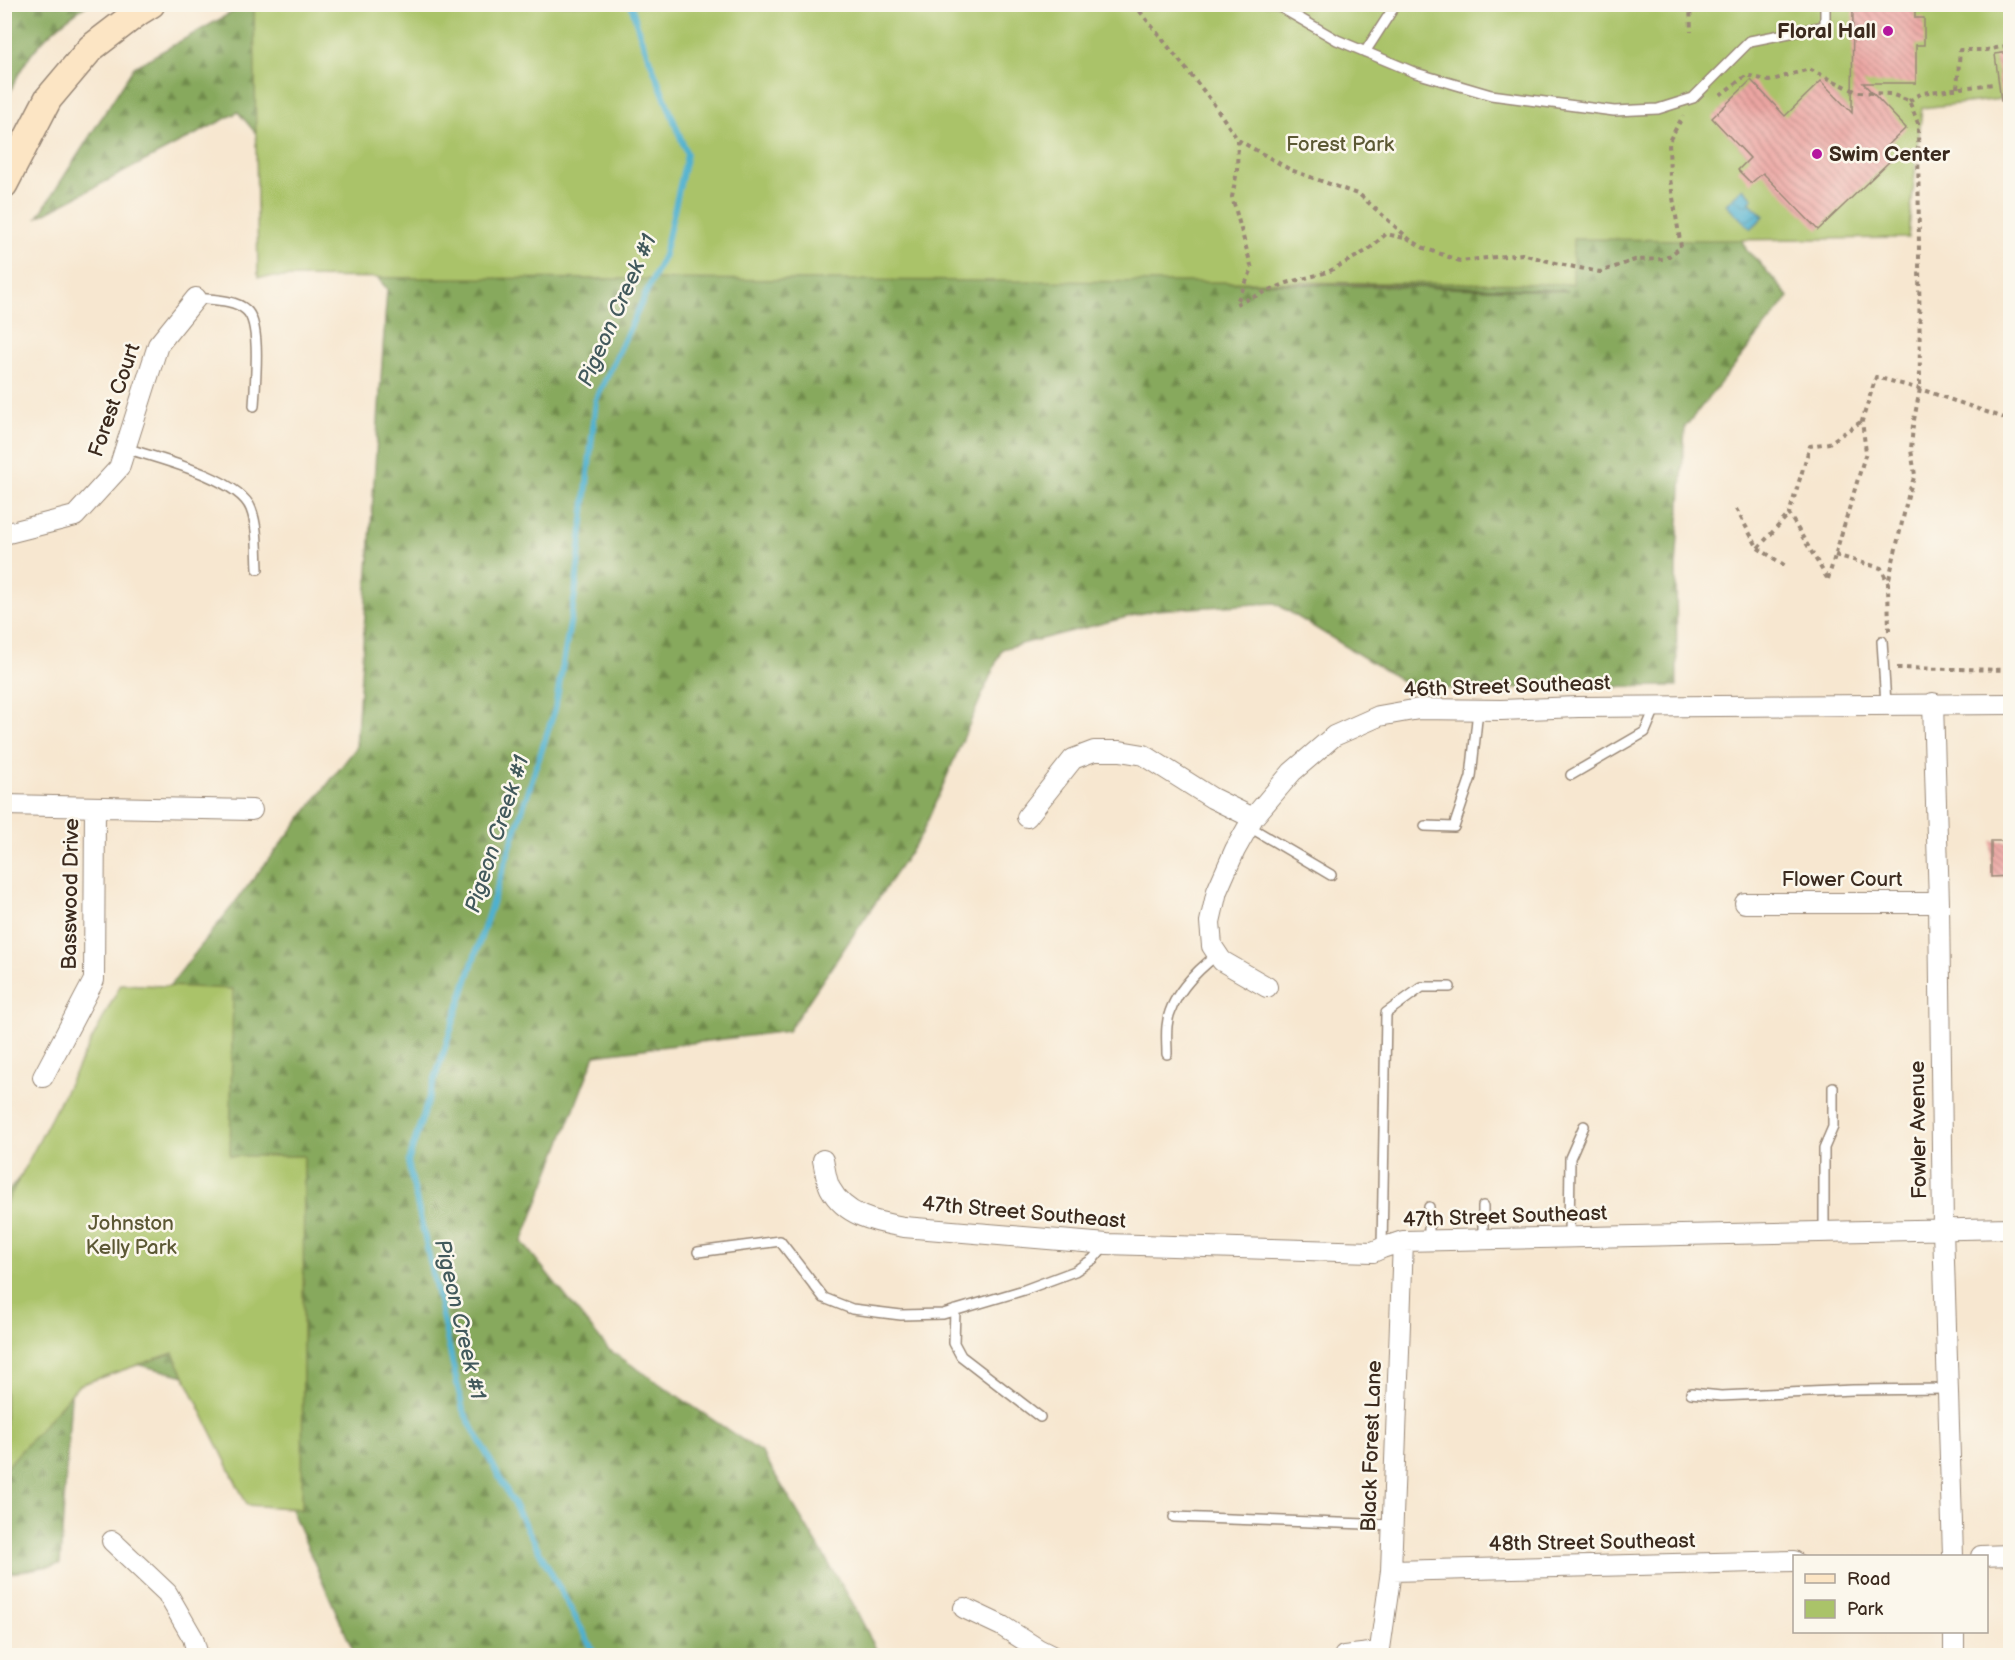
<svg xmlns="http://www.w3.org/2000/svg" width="2015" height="1660" viewBox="0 0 2015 1660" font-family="'Balsamiq Sans',sans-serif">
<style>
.forest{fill:url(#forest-firs);stroke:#616a3e;stroke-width:1.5;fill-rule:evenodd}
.park{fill:#aac369;stroke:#727644;stroke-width:1.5}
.water{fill:url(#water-waves);stroke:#466e76;stroke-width:1.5}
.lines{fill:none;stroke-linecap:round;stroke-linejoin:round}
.stream{stroke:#50b1cf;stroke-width:6}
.building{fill:url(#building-back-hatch)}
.lane-casing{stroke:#987;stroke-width:12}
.street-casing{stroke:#987;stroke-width:22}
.secondary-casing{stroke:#987;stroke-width:30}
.path{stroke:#987;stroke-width:4;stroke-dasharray:4.5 4.5;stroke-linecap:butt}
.lane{stroke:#fff;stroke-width:9}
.street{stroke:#fff;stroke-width:20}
.secondary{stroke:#fce5c4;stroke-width:27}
.poi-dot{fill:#b5179e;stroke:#fbf7ec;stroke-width:2}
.labels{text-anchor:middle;stroke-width:5;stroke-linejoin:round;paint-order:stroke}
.poi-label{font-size:21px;font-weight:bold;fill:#3b2a1e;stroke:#fbf7ec;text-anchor:end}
.park-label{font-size:21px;fill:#5c5834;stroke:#fbf7ec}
.street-label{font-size:21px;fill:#3b2a1e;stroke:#fbf7ec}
.water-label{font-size:22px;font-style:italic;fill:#42595c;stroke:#fbf7ec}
</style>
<defs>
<pattern id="forest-firs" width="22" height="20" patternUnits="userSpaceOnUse" patternTransform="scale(1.5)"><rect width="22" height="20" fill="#87a95d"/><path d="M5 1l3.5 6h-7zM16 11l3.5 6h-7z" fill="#708a4c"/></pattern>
<pattern id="water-waves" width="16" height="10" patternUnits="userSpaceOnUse" patternTransform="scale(1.5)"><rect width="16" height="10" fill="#50b1cf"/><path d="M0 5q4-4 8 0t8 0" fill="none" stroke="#4490a7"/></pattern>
<pattern id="building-back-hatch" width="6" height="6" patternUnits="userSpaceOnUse" patternTransform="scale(1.5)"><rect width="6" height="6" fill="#eca6a3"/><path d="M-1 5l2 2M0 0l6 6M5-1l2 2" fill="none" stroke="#c08784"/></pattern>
</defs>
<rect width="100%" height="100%" fill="#fbf7ec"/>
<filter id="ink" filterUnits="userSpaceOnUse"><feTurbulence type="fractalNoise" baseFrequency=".0167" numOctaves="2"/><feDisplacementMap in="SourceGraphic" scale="12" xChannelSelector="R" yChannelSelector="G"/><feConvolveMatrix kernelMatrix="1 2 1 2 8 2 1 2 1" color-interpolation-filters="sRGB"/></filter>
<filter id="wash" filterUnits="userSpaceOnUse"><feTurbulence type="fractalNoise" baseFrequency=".008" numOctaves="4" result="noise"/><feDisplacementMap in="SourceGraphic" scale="24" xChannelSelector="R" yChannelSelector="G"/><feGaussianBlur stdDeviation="1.35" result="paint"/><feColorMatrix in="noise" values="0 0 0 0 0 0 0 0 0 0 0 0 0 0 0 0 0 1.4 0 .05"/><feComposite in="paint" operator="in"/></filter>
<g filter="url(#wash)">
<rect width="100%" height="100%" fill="#f7e7d0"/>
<!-- forest -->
<path class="forest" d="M5 4 87 5C62 21 36 43 21 70 14 81 10 93 5 104Z
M245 5H1256L1714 183 1747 251 1757 260 1789 297 1685 427 1676 569 1677 686 1415 689 1275 603 1155 610 1002 649 921 836 788 1031 595 1055 522 1242 608 1349 762 1453 852 1602 879 1655H355L238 1389 74 1349 60 1564 5 1574 4 1197 356 748 387 289 238 112 38 217 134 67ZM546 260 1566 290 1567 291 547 265Z"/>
<!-- park -->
<path class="park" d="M254 5H2010V98L1922 108 1908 238 1713 240 1573 239V284L258 277Z
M121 984 233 989 230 1156H304L302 1509 247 1505 173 1353 79 1385 5 1469V1206Z"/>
<!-- water -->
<path class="water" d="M1743 188 1753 198 1749 202 1764 216 1751 229 1726 204Z"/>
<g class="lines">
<!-- stream -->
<path class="stream" d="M596 1656 463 1410 408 1162 555 709 575 595 596 400 664 255 687 154 640 35 631 4"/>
</g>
<g id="blocks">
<!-- building -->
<path class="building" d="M1853 4H1915V18H1924V45H1916V83H1863L1906 128 1883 150 1892 159 1818 230 1763 173 1751 183 1738 170 1750 158 1712 118 1751 80 1785 116 1821 81 1852 113Z
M2010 52V101H2001L1995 54Z
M1991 841H2010V876L1991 877Z"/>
</g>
</g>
<g filter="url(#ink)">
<use href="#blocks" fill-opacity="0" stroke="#987" stroke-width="1.5"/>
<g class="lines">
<!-- lane casing -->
<g class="lane-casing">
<path id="lane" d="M1275 4 1337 40 1416 73 1491 95 1614 111 1658 109 1693 98 1750 41 1825 26V4
M1365 52 1396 4
M196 298C211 300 234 299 246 310 262 323 255 385 254 406
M125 448C156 458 239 478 251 509 258 527 257 550 258 569
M1882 641 1886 704
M1571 775 1645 732 1656 706
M1248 826 1331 875
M1425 826 1454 827 1471 777 1478 710
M1167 1054C1167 1045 1166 1035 1167 1026 1169 998 1196 971 1217 955
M1483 1206V1239
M1429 1207V1240
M1824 1232V1148L1833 1127V1087
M1569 1237 1570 1158 1584 1126
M1382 1248 1386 1013 1422 987H1450
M698 1252 780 1241 824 1298 852 1309 901 1315 943 1314 1024 1290 1075 1271 1093 1259 1105 1245
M955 1310 954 1343 961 1356 1040 1417
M1691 1393 1721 1396 1853 1390 1948 1389
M1174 1517 1393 1525"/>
</g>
<!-- street casing -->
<g class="street-casing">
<path id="street" d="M4 534 75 516 119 468 158 345 196 298
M1933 703 1939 903 1943 1229 1953 1556
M4 805 252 810
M1027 817 1073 759 1094 751H1120L1144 755 1212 798 1253 818
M1745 903H1939
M1267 987 1222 961 1212 946 1210 922 1217 891 1235 850 1253 818 1292 772 1334 736 1379 716 1419 709 1501 710 1578 707 2010 704
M43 1077 94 980 95 807
M823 1160C825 1169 826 1180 830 1188 845 1216 875 1222 904 1227L1107 1244 1373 1252 1382 1248 1403 1241 2010 1228
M112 1541 167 1593 193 1638 198 1656
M1981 1556 2010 1555
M1391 1571 1794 1561
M964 1608 1002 1626 1038 1649 1052 1656
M1954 1632V1656
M1344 1656 1379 1652
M1379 1656 1391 1571 1403 1241"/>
</g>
<!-- secondary casing -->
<g class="secondary-casing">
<path id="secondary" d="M4 184 48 99 91 48 138 12 151 4"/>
</g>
<!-- path -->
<path class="path" d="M1134 4 1211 100 1238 140 1291 170 1360 195 1409 239 1424 248 1460 261 1522 254 1559 264 1600 272 1635 260 1665 259 1681 247 1670 179 1669 141 1683 116
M1690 4 1691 32
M1957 88 1960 50H1987L2010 45
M1720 95 1747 75 1769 81 1809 69 1857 92 1891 94 1909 101 1918 123 1920 389 1913 425 1911 450 1915 475 1909 492 1888 583
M1909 101 1922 93 1993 84
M1238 140 1237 171 1232 197 1252 269 1236 304 1287 283 1328 272 1368 250 1386 234 1409 239
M1736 509 1758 548 1789 514
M1758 548 1787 567
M1835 555 1881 568 1888 583 1889 632
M1827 578 1789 514 1810 446 1829 443 1862 421
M1828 579 1866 452 1862 421 1876 377 1920 389 2010 420
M1897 668 2010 670"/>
<!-- lane -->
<use href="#lane" class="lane"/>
<!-- street -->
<use href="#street" class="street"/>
<!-- secondary -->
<use href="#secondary" class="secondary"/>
</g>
</g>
<!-- markers -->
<g class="poi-dot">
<circle cx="1888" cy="31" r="6"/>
<circle cx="1817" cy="154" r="6"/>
</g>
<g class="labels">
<!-- poi labels -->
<g class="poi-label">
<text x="1876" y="38">Floral Hall</text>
<text x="1829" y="161" text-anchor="start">Swim Center</text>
</g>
<!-- park labels -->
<g class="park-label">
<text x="1340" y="151">Forest Park</text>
<text x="131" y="1230">Johnston<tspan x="131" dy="24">Kelly Park</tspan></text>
</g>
<!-- street labels -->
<g class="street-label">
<text transform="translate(114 400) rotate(-71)" y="7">Forest Court</text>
<text transform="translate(1507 686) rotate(-2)" y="7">46th Street Southeast</text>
<text x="1842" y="886">Flower Court</text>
<text transform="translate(70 894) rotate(-89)" y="7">Basswood Drive</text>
<text transform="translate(1918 1130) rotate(-91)" y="7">Fowler Avenue</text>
<text transform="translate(1024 1212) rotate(5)" y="7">47th Street Southeast</text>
<text transform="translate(1505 1216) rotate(-2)" y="7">47th Street Southeast</text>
<text transform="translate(1371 1446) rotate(-88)" y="7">Black Forest Lane</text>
<text transform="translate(1592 1542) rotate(-1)" y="7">48th Street Southeast</text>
</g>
<!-- water labels -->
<g class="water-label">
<text transform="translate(616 310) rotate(-66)" y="8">Pigeon Creek #1</text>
<text transform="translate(496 834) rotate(-72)" y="8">Pigeon Creek #1</text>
<text transform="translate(461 1319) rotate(77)" y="8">Pigeon Creek #1</text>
</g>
</g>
<!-- margin -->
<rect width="2015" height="1660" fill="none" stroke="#fbf7ec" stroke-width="24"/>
<!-- legend -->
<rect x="1793" y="1555" width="195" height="78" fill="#fbf7ec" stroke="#aea59a" stroke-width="1.5"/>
<rect x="1805" y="1574" width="30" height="9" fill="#fce5c4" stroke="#aea59a" stroke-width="1.5"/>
<text x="1847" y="1585" font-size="18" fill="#3b2a1e">Road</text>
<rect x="1805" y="1600" width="30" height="18" fill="#aac369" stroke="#aea59a" stroke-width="1.5"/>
<text x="1847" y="1615" font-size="18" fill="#3b2a1e">Park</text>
</svg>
